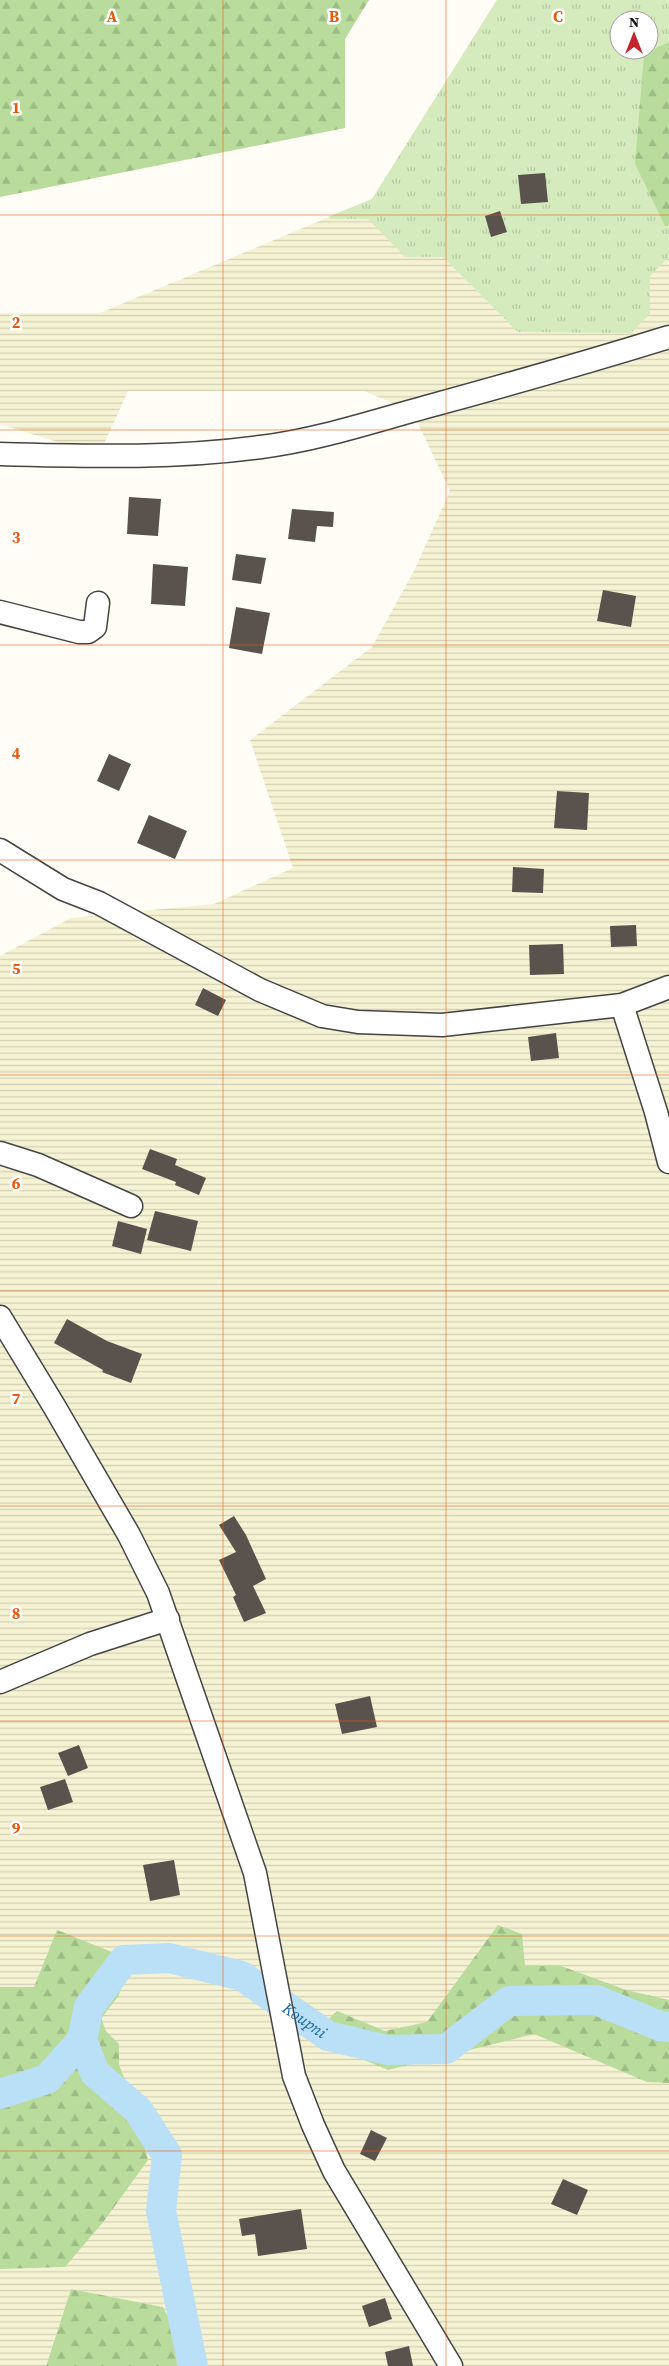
<svg xmlns="http://www.w3.org/2000/svg" width="669" height="2366" viewBox="0 0 669 2366" font-family="'Source Serif 4',serif">
<style>
.farmland{fill:url(#farmland-rules);fill-rule:evenodd}
.grass{fill:url(#grass-tufts);fill-rule:evenodd}
.forest{fill:url(#forest-firs)}
.lines{fill:none;stroke-linecap:round;stroke-linejoin:round}
.river{stroke:#b9e0f7;stroke-width:30}
.building{fill:#5a524d}
.minor-casing{stroke:#444;stroke-width:25}
.minor{stroke:#fff;stroke-width:22}
.grid{fill:none;stroke:#e8590c;stroke-width:1;stroke-opacity:0.55}
.labels{text-anchor:middle;stroke-width:5;stroke-linejoin:round;paint-order:stroke}
.water-label{font-size:16px;font-style:italic;fill:#1768a6;stroke:#fff}
.grid-label{font-size:16px;text-anchor:middle;font-weight:bold;fill:#e8590c;stroke:#fff;stroke-width:5;stroke-linejoin:round;paint-order:stroke}
</style>
<defs>
<pattern id="farmland-rules" width="6" height="5" patternUnits="userSpaceOnUse" patternTransform="scale(1.25)"><rect width="6" height="5" fill="#f6f3d4"/><path d="M0 2.5h6" fill="none" stroke="#d2cfb5"/></pattern>
<pattern id="grass-tufts" width="24" height="20" patternUnits="userSpaceOnUse" patternTransform="scale(1.25)"><rect width="24" height="20" fill="#d5ebbd"/><path d="M3 7l-1-3M5 7V3M7 7l1-3M15 17l-1-3M17 17v-4M19 17l1-3" fill="none" stroke="#b6c8a1"/></pattern>
<pattern id="forest-firs" width="22" height="20" patternUnits="userSpaceOnUse" patternTransform="scale(1.25)"><rect width="22" height="20" fill="#b9dc9c"/><path d="M5 1l3.5 6h-7zM16 11l3.5 6h-7z" fill="#9ebc85"/></pattern>
</defs>
<rect width="100%" height="100%" fill="#fffdf5"/>
<!-- farmland -->
<path class="farmland" d="M497 0H669V2366H194L163 2307 71 2289 46 2366H0V956L71 918 214 904 293 868 250 740 372 647 415 569 450 491 412 411 364 391H128L99 455 0 424V313H100L372 199ZM619 20H649V50H619Z"/>
<!-- grass -->
<path class="grass" d="M497 0H669V257L650 276V314L631 333 518 332 443 257H405L368 219H330L328 217 372 199ZM619 20H649V50H619Z"/>
<!-- forest -->
<path class="forest" d="M0 0H369L345 39V128L0 197Z
M669 42V226H665L635 164 644 54Z
M498 1925 522 1934 525 1966H561L626 1990 669 2000V2083L647 2082 534 2034 388 2070 310 2037 337 2011 385 2031 427 2022Z
M57 1930 132 1960 118 1997 101 2018 106 2031 119 2044V2065L129 2090 148 2160 104 2221 65 2267 0 2269V1987H34Z
M71 2289 163 2307 194 2366H46Z"/>
<g class="lines">
<!-- river -->
<g class="river">
<path d="M82 2040 95 2073 138 2110 167 2155 161 2211 193 2366"/>
<path id="s1" d="M0 2094 47 2079 82 2040 89 2007 124 1960 169 1958 242 1976 328 2036 387 2050 446 2049 509 2001 596 2000 660 2026 669 2027"/>
</g>
</g>
<!-- building -->
<path class="building" d="M545 173 548 202 521 204 518 175Z
M500 211 507 232 491 237 485 216Z
M129 497 161 499 158 536 127 534Z
M292 509 334 512 333 527 317 526 315 542 288 539Z
M236 554 266 558 261 584 232 580Z
M153 564 188 567 185 606 151 604Z
M603 590 636 596 631 627 597 621Z
M236 607 270 613 262 654 229 648Z
M109 754 131 764 119 791 97 781Z
M557 791 589 793 587 830 554 828Z
M149 815 187 831 175 859 137 843Z
M513 867 544 869 543 893 512 892Z
M636 925 637 946 611 947 610 926Z
M563 944 564 974 530 975 529 945Z
M203 988 226 1000 218 1016 195 1005Z
M556 1033 559 1058 531 1061 528 1037Z
M150 1149 177 1159 175 1165 206 1178 199 1195 175 1185 176 1182 142 1169Z
M155 1211 198 1221 191 1251 147 1240Z
M118 1221 147 1229 141 1254 112 1246Z
M67 1319 107 1341 142 1354 131 1383 102 1372 103 1370 54 1343Z
M234 1516 246 1535 266 1579 253 1586 266 1613 244 1622 233 1597 236 1595 219 1560 236 1552 219 1525Z
M370 1696 377 1727 342 1734 335 1704Z
M79 1745 88 1768 68 1776 58 1753Z
M65 1779 73 1802 48 1810 40 1787Z
M174 1860 180 1895 150 1901 143 1865Z
M371 2130 387 2138 375 2161 360 2154Z
M563 2179 588 2190 577 2215 551 2204Z
M301 2209 307 2249 258 2256 255 2234 242 2236 239 2219Z
M385 2298 392 2319 369 2327 362 2306Z
M409 2346 413 2366H388L385 2352Z"/>
<g class="lines">
<!-- minor casing -->
<g class="minor-casing">
<path id="minor" d="M0 454C87 456 174 459 261 447 317 440 371 422 426 407 507 385 588 362 669 337
M0 612 79 632H88L95 627 98 603
M0 850 63 889 99 903 260 990 322 1016 358 1022 442 1025 622 1005 669 987
M622 1005 656 1112 669 1162
M0 1153 38 1165 131 1206
M0 1317 54 1406 129 1535 158 1593 255 1873 294 2076 313 2125 334 2171 451 2366
M0 1682 90 1644 168 1619"/>
</g>
<!-- minor -->
<use href="#minor" class="minor"/>
</g>
<!-- grid -->
<path class="grid" d="M223 0V2366M446 0V2366M0 215H669M0 430H669M0 645H669M0 860H669M0 1075H669M0 1291H669M0 1506H669M0 1721H669M0 1936H669M0 2151H669"/>
<g class="labels">
<!-- water labels -->
<g class="water-label">
<text dy="6" stroke="none"><textPath href="#s1" startOffset="391">Koupni</textPath></text>
</g>
</g>
<g class="grid-label">
<text x="112" y="22">A</text>
<text x="334" y="22">B</text>
<text x="558" y="22">C</text>
<text x="16" y="113">1</text>
<text x="16" y="328">2</text>
<text x="16" y="543">3</text>
<text x="16" y="759">4</text>
<text x="16" y="974">5</text>
<text x="16" y="1189">6</text>
<text x="16" y="1404">7</text>
<text x="16" y="1619">8</text>
<text x="16" y="1834">9</text>
</g>
<!-- north arrow -->
<g transform="translate(634 35)"><circle r="24" fill="#ffffff" stroke="#a0a0a0"/>
<path d="M0-4L9 19L0 12L-9 19Z" fill="#c4262e"/>
<text y="-8" font-size="14" font-weight="bold" text-anchor="middle" fill="#111111">N</text>
</g>
</svg>
